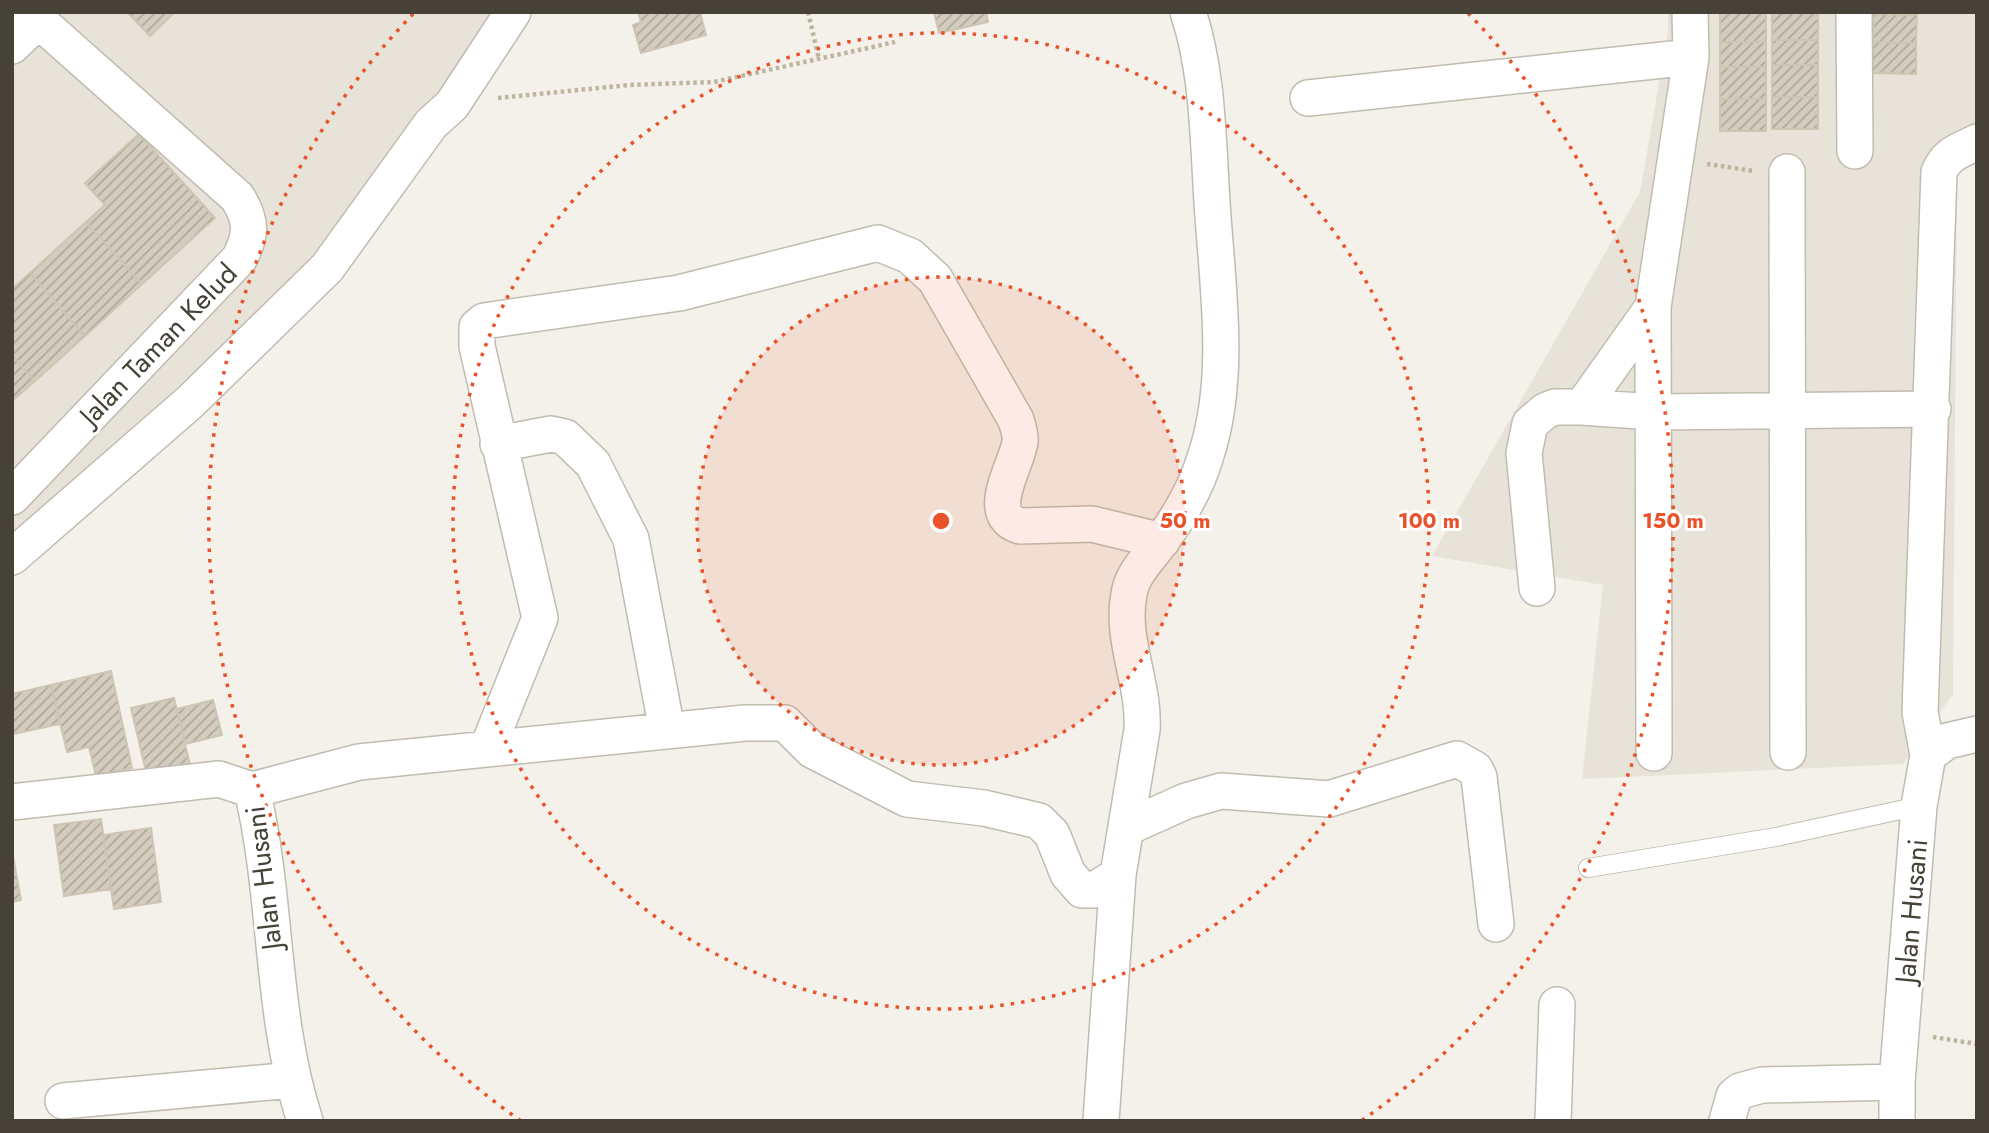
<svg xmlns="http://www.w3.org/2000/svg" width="1989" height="1133" viewBox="0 0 1989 1133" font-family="Jost,sans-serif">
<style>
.residential{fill:#e7e3d8}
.building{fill:url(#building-hatch);stroke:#cec5b3;stroke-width:2}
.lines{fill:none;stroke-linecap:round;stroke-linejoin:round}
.lane-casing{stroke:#c1bcaf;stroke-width:20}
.street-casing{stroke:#c1bcaf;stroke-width:38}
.path{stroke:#bfb59f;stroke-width:4.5;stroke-dasharray:3.5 3.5;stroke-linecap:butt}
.lane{stroke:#fff;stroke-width:18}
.street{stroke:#fff;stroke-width:35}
.ring{fill:none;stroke:#e9522a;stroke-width:3.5;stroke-dasharray:3.5 7}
.labels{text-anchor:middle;stroke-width:6;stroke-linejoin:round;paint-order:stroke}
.street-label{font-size:28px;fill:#464238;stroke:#fff}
.centre{fill:#e9522a;stroke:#fff;stroke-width:3.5}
.ring-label{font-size:21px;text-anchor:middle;font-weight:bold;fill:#e9522a;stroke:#fff;stroke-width:6;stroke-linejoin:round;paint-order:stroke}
</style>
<defs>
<pattern id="building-hatch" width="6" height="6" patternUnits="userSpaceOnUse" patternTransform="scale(1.75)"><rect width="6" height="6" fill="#d4cdbf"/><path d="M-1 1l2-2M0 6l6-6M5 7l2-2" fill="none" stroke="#aea89c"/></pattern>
</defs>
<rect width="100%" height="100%" fill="#f3f1e9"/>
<!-- residential -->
<path class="residential" d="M12 12H507L291 314 12 555Z
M1668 12H1977V158L1957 163 1953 694 1903 764 1582 779 1603 585 1432 556 1640 192 1668 32Z"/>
<!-- building -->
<path class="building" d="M127 12H175L150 36Z
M638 12H700L706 35 641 53 633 25 641 22Z
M934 12H986L988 22 939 33Z
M1720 12H1766V42H1720Z
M1772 12H1818V40H1772Z
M1873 12H1917V15Z
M1873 14 1917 15 1916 43 1873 42Z
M1772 40H1818V65H1772Z
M1720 42H1766V67H1720Z
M1873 42 1916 43V74L1872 73Z
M1772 65H1818V97H1772Z
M1720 67H1766V99H1720Z
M1772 97H1818V129H1772Z
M1720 99H1766V131H1720Z
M139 134 215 218 142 284 86 222 105 205 85 183Z
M86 222 142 284 85 336 30 273Z
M30 273 85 336 35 381 12 355V289Z
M12 355 35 381 12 401Z
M111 671 132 768 96 776 89 747 67 752 51 685Z
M51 685 60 724 13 734 12 694Z
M174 698 190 765 147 776 131 708Z
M213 700 222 735 185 744 177 709Z
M101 819 111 889 64 896 54 825Z
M151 828 161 902 114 909 103 835Z
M12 851 21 900 12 902Z"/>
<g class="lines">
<!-- lane casing -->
<g class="lane-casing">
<path id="lane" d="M1588 868 1776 837 1919 806"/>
</g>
<!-- street casing -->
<g class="street-casing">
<path id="street" d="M1854 12 1855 151
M12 46 38 21
M1308 98 1691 57
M1787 172 1788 752
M1582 407 1653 307
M498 444 551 434 565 437 593 464 631 539 667 730
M12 497 239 259C252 235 252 220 237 197L29 12
M12 557 190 402 327 268 431 124 452 105 513 12
M1537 588 1524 453 1530 424 1545 411 1555 407H1582L1654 412 1933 409
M488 747 540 618 477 346V327L484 321 679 293 878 243 910 256 935 279 1016 420C1018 427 1021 435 1020 442 1016 467 983 515 1020 526L1092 524 1162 541
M1654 753 1653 307 1691 57 1690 12
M1928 755 1920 712 1939 172C1947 153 1960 151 1977 142
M252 790 359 762 745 723H785L812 750 907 799 984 808 1039 821 1052 834 1068 874 1082 890H1094L1118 875
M12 802 219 779 252 790C278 900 270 1013 305 1121
M1126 828 1186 801 1221 791 1329 799 1457 759 1475 769 1479 777 1496 924
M63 1101 292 1080
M1101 1121 1118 875 1142 730C1145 684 1120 640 1129 594 1132 573 1151 556 1162 540 1181 514 1197 486 1206 455 1232 375 1217 284 1212 202 1208 140 1208 71 1188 12
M1553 1121 1557 1005
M1727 1121 1734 1096 1740 1091 1762 1085 1897 1082
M1897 1121V1082L1919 806 1928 755 1947 741 1977 734"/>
</g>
<!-- path -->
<path class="path" d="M808 12 819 59
M498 98 629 85 714 82 895 42
M1707 164 1754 171
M1933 1037 1977 1044"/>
<!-- lane -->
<use href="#lane" class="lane"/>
<!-- street -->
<use href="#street" class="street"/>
</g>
<!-- distance rings -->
<circle cx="941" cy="521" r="244" fill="#e9522a" fill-opacity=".12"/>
<g class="ring">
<circle cx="941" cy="521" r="244"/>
<circle cx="941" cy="521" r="488"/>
<path d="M521 1121A732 732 0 0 1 414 13M1468 13A732 732 0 0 1 1361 1121"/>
</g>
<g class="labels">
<!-- street labels -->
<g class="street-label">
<text transform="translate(158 344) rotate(-46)" y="10">Jalan Taman Kelud</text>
<text transform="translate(263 878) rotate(-97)" y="10">Jalan Husani</text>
<text transform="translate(1911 911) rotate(-85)" y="10">Jalan Husani</text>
</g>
</g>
<circle cx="941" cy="521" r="10" class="centre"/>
<g class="ring-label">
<text x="1185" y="528">50 m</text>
<text x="1429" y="528">100 m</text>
<text x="1673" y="528">150 m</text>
</g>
<!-- border -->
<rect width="1989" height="1133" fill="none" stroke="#464238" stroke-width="28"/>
</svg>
